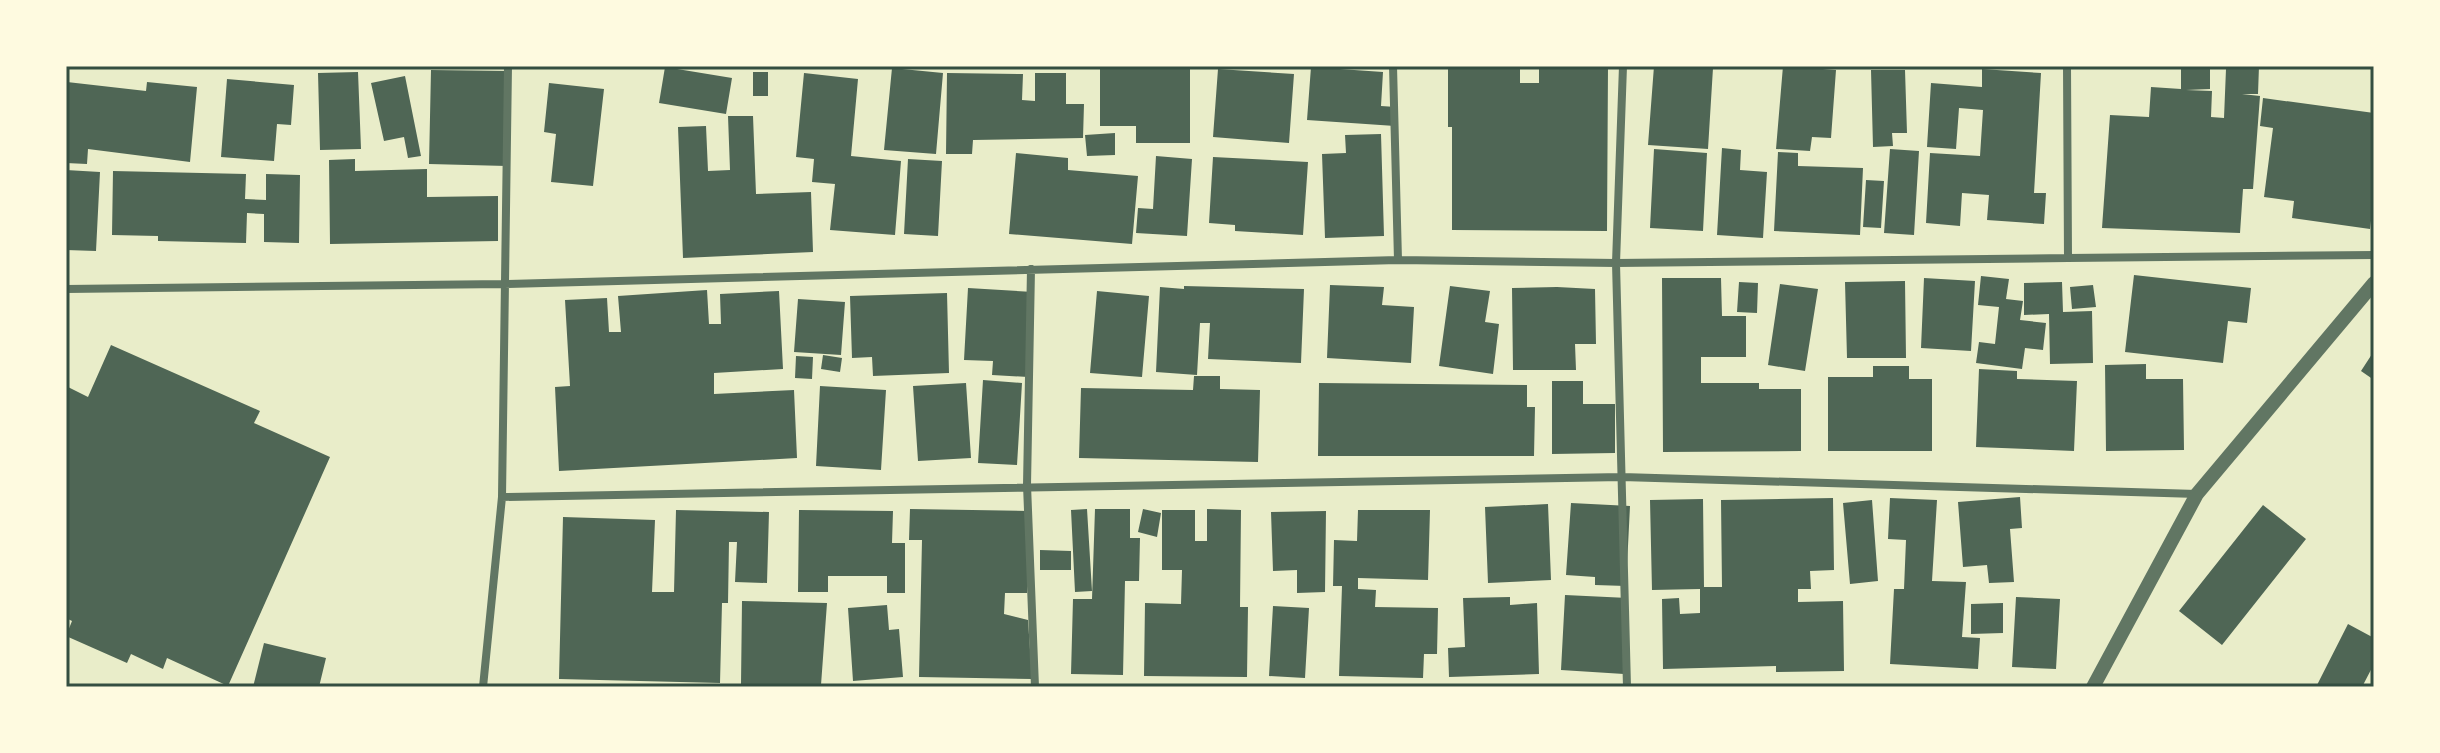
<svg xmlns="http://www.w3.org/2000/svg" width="2440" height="753" viewBox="0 0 2440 753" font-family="'Noto Serif',serif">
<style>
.building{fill:#4f6655;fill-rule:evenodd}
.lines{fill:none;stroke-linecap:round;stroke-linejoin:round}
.minor{stroke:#617663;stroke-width:8}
.tertiary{stroke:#617663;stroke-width:14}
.neatline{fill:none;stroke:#344e41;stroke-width:3}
</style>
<rect width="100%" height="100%" fill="#e9edc9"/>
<!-- building -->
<path class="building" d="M1190 66V143H1136V126H1100V67Z
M1448 66H1520V83H1539V66H1608L1607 231 1452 230V127H1448Z
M1654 66 1713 68 1708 149 1648 145Z
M1783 66 1836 70 1831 138 1812 137 1810 151 1776 149Z
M2181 66H2259L2258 94H2242L2260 96 2253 189H2243L2240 233 2102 228 2110 115 2149 117 2151 87 2181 89ZM2210 69H2226L2224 118 2211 117 2212 91 2186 90 2210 89Z
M665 67 732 78 726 114 659 103Z
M1311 67 1383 72 1381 106 1396 107 1395 126 1307 120Z
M892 68 943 73 936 154 884 150Z
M1218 69 1294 74 1289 143 1213 137Z
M1982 69 2041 73 2034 193H2046L2044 224 1987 220 1989 195 1962 193 1960 226 1926 223 1930 153 1980 156 1983 110 1959 108 1956 149 1927 147 1931 83 1982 87Z
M431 70 508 71 507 166 429 164Z
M1871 70H1905L1907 133H1892L1893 146 1873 147Z
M358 72 361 149 320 150 318 73Z
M753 72H768V96H753Z
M804 73 858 79 851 156 901 161 895 235 830 230 835 184 812 182 814 159 796 157Z
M947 73 1023 74 1022 100 1035 101V73H1066V104H1084L1083 138 973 140 972 154H946Z
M405 76 421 156 408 158 404 137 384 141 371 83Z
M227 79 294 85 291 125 277 124 274 161 221 157Z
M67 82 146 91 147 82 197 87 190 162 88 149 87 164 66 163Z
M549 83 604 89 593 186 551 182 556 134 544 132Z
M2263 98 2374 113V196L2370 229 2292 218 2294 201 2264 197 2273 128 2260 126Z
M728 116H753L756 194 811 192 813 252 683 258 678 127 706 126 708 171 730 170Z
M1115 133V155L1087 156 1085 135Z
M1381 134 1384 236 1325 238 1322 154 1346 153 1345 135Z
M1722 148 1741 150 1740 170 1767 172 1763 238 1717 235Z
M1654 149 1707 153 1703 231 1650 228Z
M1890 149 1919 151 1914 235 1884 233Z
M1778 152 1798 153V166L1863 168 1860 235 1774 231Z
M1016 153 1068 158V170L1138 176 1132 244 1009 234Z
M1156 156 1192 159 1187 236 1136 233 1138 208 1153 209Z
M1213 157 1308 162 1303 235 1235 231V225L1209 223Z
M355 159V171L427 169V197L498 196V241L330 244 329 160Z
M908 159 942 161 938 236 904 234Z
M66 170 100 172 96 251 66 250Z
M113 171 246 174 245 199 266 200V174L300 175 299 243 264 242V214L247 213 246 243 158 241V236L112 235Z
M1866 180 1884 181 1881 228 1863 227Z
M2134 275 2251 288 2247 323 2228 321 2223 363 2125 352Z
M1981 276 2009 279 2006 299 2023 301 2020 320 2046 323 2043 350 2025 348 2022 369 1976 363 1979 342 1995 344 1999 307 1978 305Z
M1662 278H1721L1722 316H1746V357H1701V383H1759V389H1801V451L1663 452Z
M1924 278 1975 281 1971 351 1921 348Z
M1905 281 1906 358H1847L1845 282Z
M1739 282 1758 283 1757 313 1737 312Z
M2062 282 2063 312 2092 311 2093 363 2050 364 2049 314 2024 315V283Z
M1780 284 1818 289 1805 371 1768 365Z
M1330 285 1384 287 1382 305 1414 307 1411 363 1327 358Z
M2093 285 2096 307 2072 309 2070 287Z
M1184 286 1304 289 1301 363 1208 359 1210 323H1200L1197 375 1156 372 1160 287 1184 289Z
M1450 286 1490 291 1485 322 1499 324 1493 374 1439 366Z
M1557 287 1595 289 1596 344H1575L1576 370H1513L1512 288Z
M968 288 1033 292 1028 377 992 375 993 361 964 360Z
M707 290 709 324H721L720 294 779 291 783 369 714 373V394L794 390 797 458 559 471 555 387 570 386 565 300 607 298 609 332H621L618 296Z
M1097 291 1149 296 1142 377 1090 373Z
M947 293 949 373 873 376 872 357 852 358 850 296Z
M798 299 845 302 841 355 794 352Z
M111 345 260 411 254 423 330 457 228 686 167 658 163 669 131 654 127 663 66 636 72 621 66 618V386L88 397Z
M2374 351V380L2361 371Z
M823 355 842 358 840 372 821 369Z
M796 356 813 357 812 379 795 378Z
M2146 364V379H2183L2184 450 2106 451 2105 365Z
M1873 366H1909V379H1932V451H1828V377H1873Z
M1979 369 2017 371V379L2077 381 2074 451 1976 447Z
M1194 376H1220V389L1260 390 1258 462 1079 458 1081 388 1193 390Z
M983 380 1022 383 1017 465 978 463Z
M1552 381H1583V404H1615V453L1552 454Z
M966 383 971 458 918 461 913 386Z
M1319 383 1527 385V407H1535L1534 456H1318Z
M820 386 886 390 881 470 816 466Z
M2020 497 2022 528 2010 529 2014 582 1989 583 1987 565 1963 567 1958 502Z
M1833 498 1834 570 1810 571 1811 589H1798V602L1843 601 1844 671 1776 672V666L1663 669 1662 599 1679 598 1680 614 1700 613V589L1652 590 1650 500 1703 499 1704 587H1722L1721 500Z
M1890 498 1937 500 1932 581 1966 582 1962 637 1980 638 1978 669 1890 664 1894 589H1904L1906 540 1888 539Z
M1872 500 1878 581 1850 584 1843 503Z
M1571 503 1630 506 1626 586 1595 585V577L1566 575Z
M1548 504 1551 580 1488 583 1485 507Z
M2263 505 2306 539 2222 645 2179 611Z
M910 509 1029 511 1027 593H1005L1004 614 1028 620 1032 679 919 677 922 540H909Z
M1087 509 1092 591 1075 592 1071 510Z
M1095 509H1130V538H1140L1139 581H1125L1123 675 1071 674 1073 599H1092Z
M1143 509 1161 513 1157 537 1138 532Z
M1207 509 1241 510 1240 607H1248L1247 677 1144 676 1145 603 1181 604 1182 570H1162V510H1195V541H1207Z
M676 510 769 512 767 583 735 582 737 542H729L728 603H722L720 683 559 679 563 517 655 520 652 592H674Z
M799 510 893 511 892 543H905V593H887V576H828V592H798Z
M1358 510H1430L1428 580 1358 578V589L1376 590 1375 607 1438 608 1437 654H1424L1423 678 1339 676 1342 586H1333L1334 540 1357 541Z
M1326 511 1325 592 1297 593V570L1273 571 1271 512Z
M1040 550 1071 551V570H1040Z
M1565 595 1628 598 1624 674 1561 670Z
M1510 597V605L1537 603 1539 674 1449 677 1448 648 1465 647 1463 598Z
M2016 597 2060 599 2056 669 2012 667Z
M742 601 827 603 821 685 741 684Z
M2003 603V633L1971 634V604Z
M887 605 889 630 899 629 903 677 853 681 848 608Z
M1273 606 1309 608 1305 678 1269 676Z
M2348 624 2374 638V664L2362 687H2316Z
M264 643 326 658 319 687H253Z"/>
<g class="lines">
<!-- minor -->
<path class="minor" d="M1393 66 1398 260
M1623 66 1616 263 1627 687
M2067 66 2068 258 2374 255
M1031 269 1027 485 1035 687
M66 289 505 284 1398 260 1616 263 2068 258
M502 497 1622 477 2197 494
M483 687 502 497 508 66"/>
<!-- tertiary -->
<path class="tertiary" d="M2093 687 2197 494 2374 283"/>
</g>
<!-- border -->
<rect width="2440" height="753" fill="none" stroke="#fefae0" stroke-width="136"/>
<rect x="68" y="68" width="2304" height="617" class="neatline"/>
</svg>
